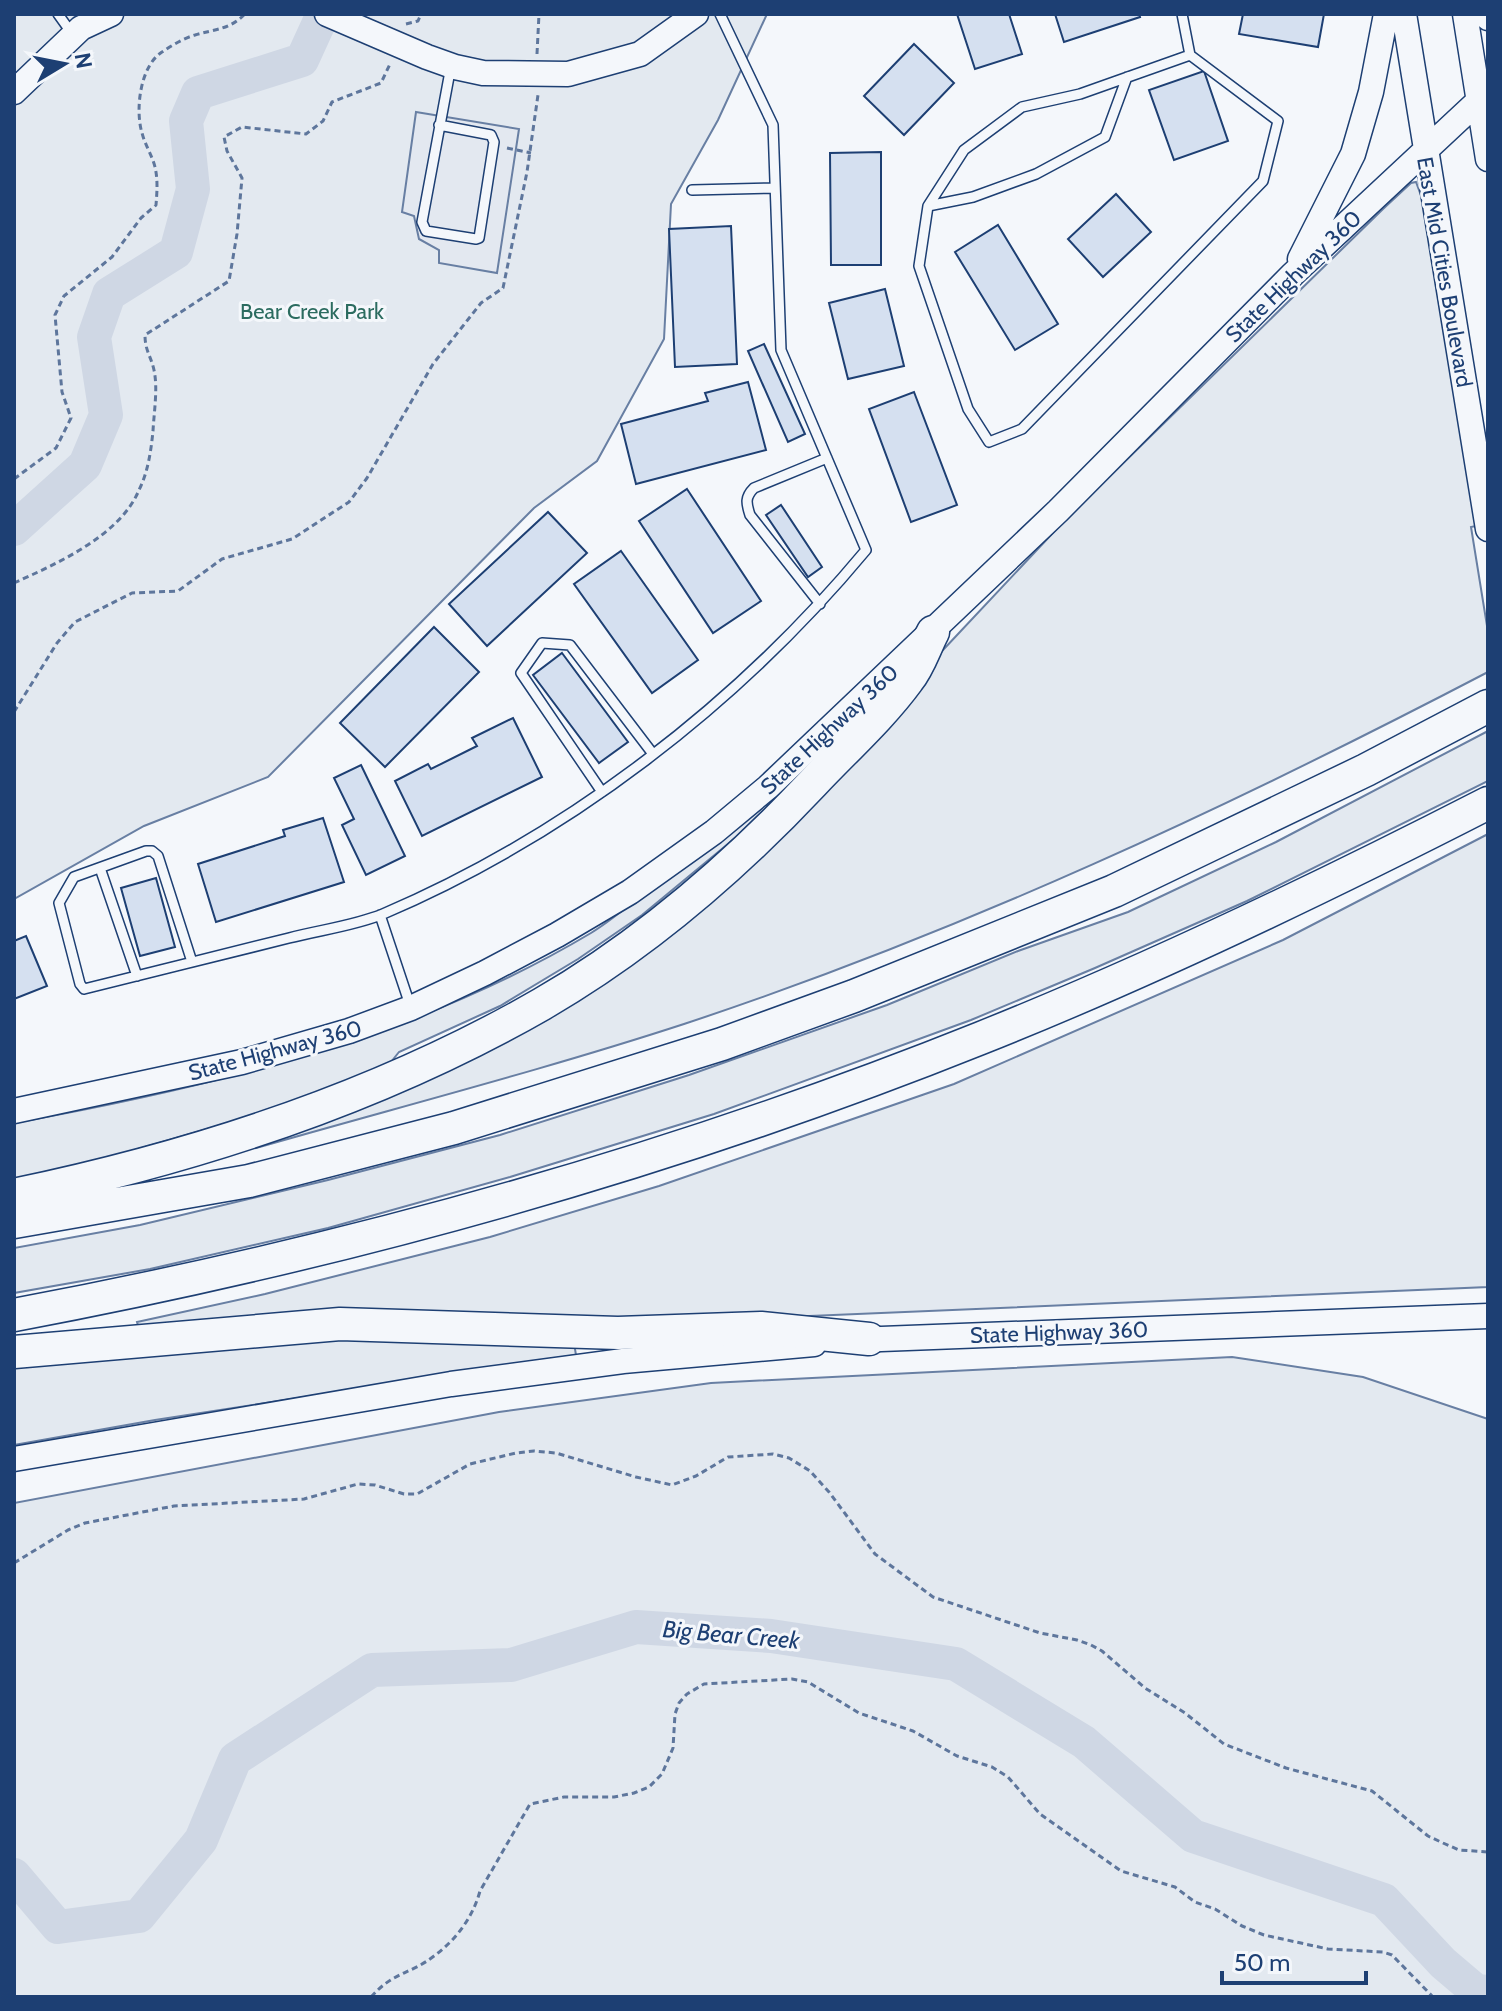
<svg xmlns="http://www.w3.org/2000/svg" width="1502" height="2011" viewBox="0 0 1502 2011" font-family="Cabin,sans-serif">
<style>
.green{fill:#e3e9f0;stroke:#687fa3;stroke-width:2}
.parking{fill:#e3e8f0;stroke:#687fa3;stroke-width:2}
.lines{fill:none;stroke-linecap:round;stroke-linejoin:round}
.river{stroke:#cfd7e4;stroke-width:34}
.building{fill:#d5e0f0;stroke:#1d3f73;stroke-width:2}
.lane-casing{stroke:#1d3f73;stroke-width:12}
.secondary-casing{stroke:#1d3f73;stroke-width:27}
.highway-casing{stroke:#1d3f73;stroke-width:35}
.path{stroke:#5e769c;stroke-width:3;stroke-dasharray:6 4;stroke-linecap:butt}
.lane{stroke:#f4f7fb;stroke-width:9}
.secondary{stroke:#f4f7fb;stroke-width:24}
.highway{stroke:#f4f7fb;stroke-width:32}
.labels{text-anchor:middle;stroke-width:6;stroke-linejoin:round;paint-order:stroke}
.street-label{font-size:22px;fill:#1d3f73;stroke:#f4f7fb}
.park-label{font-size:22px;fill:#2c6c60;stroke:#f4f7fb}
.water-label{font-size:24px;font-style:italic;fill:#1d3f73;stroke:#f4f7fb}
</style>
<rect width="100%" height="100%" fill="#f4f7fb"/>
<!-- green -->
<path class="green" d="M14 14H767L718 120 671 204 664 339 597 461 534 508 268 777 144 826 14 899Z
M1416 182 1423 201 1476 526 1471 527 1488 632V672C1229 807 962 932 684 1024 543 1070 399 1107 256 1148L253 1139 469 1053 830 780 943 650 1066 519 1383 209 1411 183Z
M1488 731V781L1247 901 1095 968 971 1020 714 1114 510 1177 328 1228 150 1269 14 1293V1248L140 1225 328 1180 500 1135 689 1075 887 1005 1018 951 1128 912 1276 842Z
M766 804 769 807 746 829 642 915 578 959 500 1006 399 1052 387 1067 304 1101 14 1185V1123C213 1087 415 1038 591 933 611 921 630 904 649 890 688 861 727 833 766 804Z
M1488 834V1287L671 1322 140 1332 137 1322 265 1294 490 1237 659 1186 954 1084 1283 940Z
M296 1336 574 1343 576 1355 155 1420 14 1445V1364Z
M1232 1357 1363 1377 1488 1419V1997H14V1503L499 1412 711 1383Z"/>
<!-- parking -->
<path class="parking" d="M416 112 519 129 497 273 439 263V250L419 239 414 216 402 212Z"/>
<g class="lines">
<!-- river -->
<path class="river" d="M14 529 85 465 106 415 94 337 109 294 176 252 193 189 186 121 198 93 302 60 323 14
M14 1875 58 1927 139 1916 201 1840 235 1759 372 1670 511 1665 636 1627 771 1636 956 1664 1084 1742 1193 1836 1384 1900 1443 1963 1476 1991 1488 1992"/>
</g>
<!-- building -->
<path class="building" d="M957 14H1009L1022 54 975 69Z
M1055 14H1139L1140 17 1064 42Z
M1243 14H1324L1318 47 1239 34Z
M914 44 954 83 904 135 864 96Z
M1204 71 1228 141 1174 160 1149 90Z
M881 152V265H831L830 153Z
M1116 194 1151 232 1103 277 1068 239Z
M998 225 1058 324 1015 350 955 252Z
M731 226 737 364 675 367 669 229Z
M885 289 904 366 848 379 829 303Z
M764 344 805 434 788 442 748 351Z
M748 382 766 450 636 484 621 424 708 401 705 393Z
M914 392 957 505 911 522 869 409Z
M687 489 761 601 713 633 639 521Z
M781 505 822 567 808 577 766 515Z
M548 512 587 553 487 646 449 604Z
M621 551 698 660 652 693 574 584Z
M434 627 479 672 385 767 340 723Z
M562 653 628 742 599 763 533 675Z
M513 718 542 777 422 836 395 781 428 764 431 769 477 746 472 738Z
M361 765 405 856 366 875 342 825 354 819 334 778Z
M323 818 344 882 216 922 198 864 285 836 283 830Z
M156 878 175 947 140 956 121 888Z
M26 936 47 986 14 999V941Z"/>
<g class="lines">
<!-- lane casing -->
<g class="lane-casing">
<path id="lane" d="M58 14 73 35
M1182 14 1190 55
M1190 55 1278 121 1263 181 1022 429 989 442 968 409 919 266 928 206 964 150 1022 107 1080 94Z
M439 125 491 135 494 142 479 238 476 239 426 231 422 222 451 66
M692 190 775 188
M928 206 973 197 1036 174 1105 137 1127 77
M820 604 750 515C746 503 745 497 754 488L827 458
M602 792 521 673 542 643 570 645 653 754
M100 868 137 976
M380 915 410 1005
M192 962 158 856 152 851H146L74 877 59 903 80 984 84 989C152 972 221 955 289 938 319 930 354 926 383 914 568 835 738 704 866 550L781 350 773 125 720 14"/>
</g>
<!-- secondary casing -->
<g class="secondary-casing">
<path id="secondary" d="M327 14 427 57 455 67 483 73 568 74 640 54 696 14
M1404 14 1488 529
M1465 14 1488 159
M1484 14 1488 18
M14 92 81 28 111 14
M1300 259 1353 154 1371 92 1386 14
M14 1111 242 1062 349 1031 411 1008 485 973 557 935 630 892 714 832 768 787 1058 511 1293 274 1488 92
M855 1340 1488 1316
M14 1459 451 1384 623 1361 814 1344"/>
</g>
<!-- highway casing -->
<g class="highway-casing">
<path id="highway" d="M14 1195C196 1157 380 1097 542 1004 642 946 734 867 813 783 845 749 881 717 908 680 919 667 925 647 933 632
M14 1222 249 1181 454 1128 722 1044 854 996 1114 891 1366 770 1488 706
M14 1315C344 1253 669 1163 981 1038 1154 969 1322 888 1488 803
M14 1352 340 1324 618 1333 761 1328 869 1339"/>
</g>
<!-- path -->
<path class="path" d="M406 24 418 21 421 14
M537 54 539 14
M507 148 531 153
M14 479 56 448 71 418 62 392 55 315 64 296 112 257 141 218 156 205C157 192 158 180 155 167 152 155 145 145 142 133 135 110 140 66 162 52 171 46 184 38 195 35 215 29 229 30 245 14
M14 583C56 564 120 536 139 490 148 472 151 451 153 431 154 412 158 388 154 370 151 356 145 351 145 335L229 281 237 234 242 178 227 151 224 137 242 127 306 134 323 121 332 102 381 83 390 64
M14 712 57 643 75 622 132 593 178 591 222 559 292 539 349 502 367 478 433 364 481 303 503 288 527 172 538 95
M14 1563 68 1530 85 1523 174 1506 304 1499 358 1484 375 1485 404 1494H417L470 1464 516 1453 534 1451 556 1453 636 1477 672 1485 696 1476 728 1457 773 1454 789 1458 810 1471 829 1492 875 1554 933 1597 1040 1633 1077 1640 1091 1645 1102 1651 1145 1688 1185 1713 1224 1744 1286 1768 1372 1791 1428 1836 1443 1843 1459 1850 1488 1852
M371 1997C393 1972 411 1974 434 1956 456 1940 473 1917 480 1891L530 1804 564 1797H614L634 1793 649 1787 662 1774 673 1748 675 1714 679 1703 687 1694 704 1684 792 1679 808 1682 859 1713 913 1731 957 1756 992 1767 1008 1777 1040 1814 1121 1871 1175 1887 1195 1902 1215 1909 1242 1926 1264 1935 1328 1949 1383 1952 1392 1955 1433 1997"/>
<!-- lane -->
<use href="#lane" class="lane"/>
<!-- secondary -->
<use href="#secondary" class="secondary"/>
<!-- highway -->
<use href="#highway" class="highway"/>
</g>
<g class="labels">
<!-- street labels -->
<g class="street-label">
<text transform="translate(1445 272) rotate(80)" y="8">East Mid Cities Boulevard</text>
<text transform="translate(1293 276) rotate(-44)" y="8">State Highway 360</text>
<text transform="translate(829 729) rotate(-43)" y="8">State Highway 360</text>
<text transform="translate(275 1050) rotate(-15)" y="8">State Highway 360</text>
<text transform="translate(1059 1332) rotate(-2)" y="8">State Highway 360</text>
</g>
<!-- park labels -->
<g class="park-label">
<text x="312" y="319">Bear Creek Park</text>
</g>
<!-- water labels -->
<g class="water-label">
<text transform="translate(731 1635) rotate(5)" y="8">Big Bear Creek</text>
</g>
</g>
<!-- border -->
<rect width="1502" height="2011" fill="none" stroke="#1d3f73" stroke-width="32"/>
<!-- north arrow -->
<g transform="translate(64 64) rotate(80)" stroke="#f4f7fb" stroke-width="6" paint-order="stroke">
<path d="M0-6L14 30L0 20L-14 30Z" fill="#1d3f73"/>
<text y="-12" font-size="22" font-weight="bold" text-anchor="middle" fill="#1d3f73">N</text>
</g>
<!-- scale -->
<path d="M1222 1971v12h144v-12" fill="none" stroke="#1d3f73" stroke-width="4"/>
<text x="1234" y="1971" font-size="24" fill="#1d3f73" stroke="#f4f7fb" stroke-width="6" paint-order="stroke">50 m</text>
</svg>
